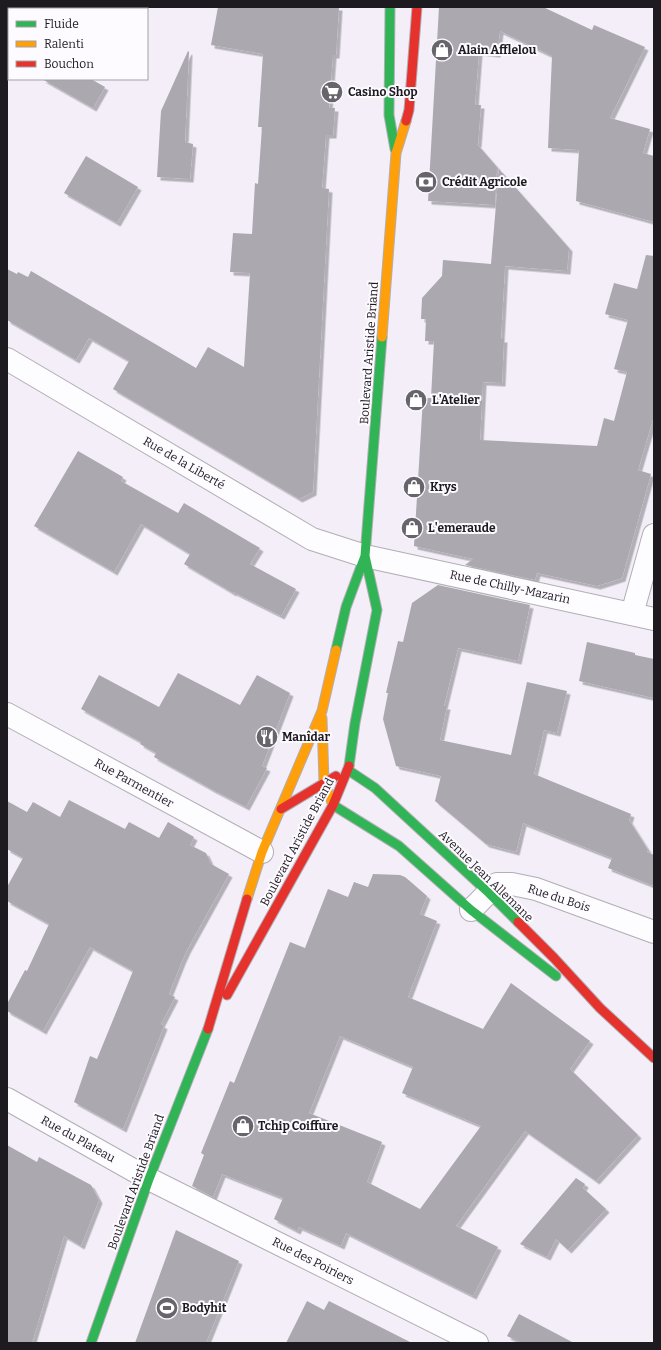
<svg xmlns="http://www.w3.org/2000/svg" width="661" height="1350" viewBox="0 0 661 1350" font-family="Bitter,serif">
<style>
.building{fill:#aba8af;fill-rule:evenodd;filter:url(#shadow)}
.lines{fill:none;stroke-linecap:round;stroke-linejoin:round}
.street-casing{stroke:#b2aeb5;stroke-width:24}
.fast-casing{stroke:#b2aeb5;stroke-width:11}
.slow-casing{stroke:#b2aeb5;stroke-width:11}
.jam-casing{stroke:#b2aeb5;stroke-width:11}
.street{stroke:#fdfcfe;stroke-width:22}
.fast{stroke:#30b455;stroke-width:9}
.slow{stroke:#ff9f0a;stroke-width:9}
.jam{stroke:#e5322d;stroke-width:9}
.labels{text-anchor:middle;stroke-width:4;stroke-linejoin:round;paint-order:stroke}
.poi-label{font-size:12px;font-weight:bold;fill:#1d1a20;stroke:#fdfbff;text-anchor:start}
.street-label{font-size:12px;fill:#1d1a20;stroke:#fdfbff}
</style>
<defs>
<filter id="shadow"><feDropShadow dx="3.5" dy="3.5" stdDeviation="0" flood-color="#0004"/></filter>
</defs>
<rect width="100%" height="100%" fill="#f3eef8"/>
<!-- building -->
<path class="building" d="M218 7H339L336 55H333L329 108H335L333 135H326L322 188 329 189 313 492 299 499 113 389 129 361 89 338 76 360 7 320V269L17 274 18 272 28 277 31 271 196 368 208 347 244 367 250 273 230 272 233 233 252 234 255 183 258 184 262 127H258L263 54 211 45Z
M439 7H543L592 30 594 25 645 47 610 118 650 129 643 153 654 156V222L576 201 579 150 548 148 552 56 500 31 497 54 479 52 475 105H481L478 144H477L497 167 495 205 428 201Z
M188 51 189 52 185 142 193 144 190 179 157 177 161 111Z
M42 79H91L105 87 93 108Z
M86 156 138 187 117 223 64 193Z
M499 169 569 248 567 271 505 266 501 339H504L502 383 483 382 480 440 597 446 604 418 614 421 627 372 614 369 628 320 605 314 614 283 637 289 646 255 654 256V416L638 470 651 474 622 578 597 586 537 573 535 580 465 565 473 559 414 546 423 398H431L434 341H425L426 319H421L422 298 442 276 443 260 491 264Z
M78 451 123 477 121 481 178 513 184 503 260 548 250 564 296 589 281 616 233 592V593L184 564 190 554 141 524 114 572 34 526Z
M438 585 530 605 518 661 458 648 444 706H447L440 740 511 755 527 682 567 691 557 733 544 730 534 774 631 814 629 820 648 850 647 852 654 855V886L608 868 612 858 523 823 516 852 486 844 435 801 441 776 396 766 383 719 388 693H386L398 641 403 642 412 603Z
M587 642 635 653V655L654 659V698L579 681Z
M178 673 240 705 257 675 290 693 262 766 267 768 246 807 213 790 154 757 156 753 140 744 141 742 81 709 99 675 159 707Z
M69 800 125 829 129 822 159 838 168 822 194 837 190 845 206 853 211 864 229 874 187 950 182 961 169 994 175 997 161 1024 164 1026 123 1129 74 1102 90 1056 97 1059 133 971 90 947 43 1031 7 1011V1004L25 970 27 971 49 924 7 901V887L23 858 7 849V801L27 812 33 802 60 817Z
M373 874 400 875 405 877 427 896 420 914 437 921 408 997 483 1029 511 983 590 1041 570 1069 638 1135 596 1181 525 1131 456 1226 498 1247 473 1296 346 1233 341 1246 299 1227 297 1231 274 1219 283 1198 222 1174 213 1197 192 1186 204 1155 201 1153 230 1081 234 1083 290 942 305 948 328 889 348 897 354 882 368 887ZM340 1036 413 1067 402 1093 481 1126 420 1209 367 1182 382 1142 309 1113Z
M7 1145 37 1162 39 1157 91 1185 99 1200 81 1246 64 1236 32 1343H7Z
M576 1178 585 1184 583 1188 606 1209 568 1250 556 1239 547 1257 520 1244Z
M176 1230 239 1261 206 1343H135Z
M307 1301 324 1310 329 1301 412 1343H286Z
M519 1314 574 1343H522L507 1336Z"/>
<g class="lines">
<!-- street casing -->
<g class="street-casing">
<path id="street" d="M7 359 312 539 365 556 654 619
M632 614 654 535
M7 714 262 852
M471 910 497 884H512L536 889 654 932
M7 1099 149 1179 477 1343"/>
</g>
<!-- fast casing -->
<g class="fast-casing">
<path id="fast" d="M390 7 389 115 395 149
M336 650 346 607 365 556 382 337
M349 766 355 723 377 610 365 556
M348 770 375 788 489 893 518 922
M333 805 399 846 471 910 556 976
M91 1343 149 1179 208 1029"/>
</g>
<!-- slow casing -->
<g class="slow-casing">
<path id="slow" d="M382 337 396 153 406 121
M322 718 324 782 333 805
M247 899 262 852 322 711 336 650"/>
</g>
<!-- jam casing -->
<g class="jam-casing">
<path id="jam" d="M406 121 409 110 417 7
M281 809 336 776
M518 922 554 958 600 1008 654 1058
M227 995 333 805 349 766
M208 1029 247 899"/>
</g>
<!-- street -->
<use href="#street" class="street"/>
<!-- fast -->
<use href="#fast" class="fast"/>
<!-- slow -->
<use href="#slow" class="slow"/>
<!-- jam -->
<use href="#jam" class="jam"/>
</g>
<!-- icons -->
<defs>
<g id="shop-disc" transform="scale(1.15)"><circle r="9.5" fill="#68646c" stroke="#fdfbff"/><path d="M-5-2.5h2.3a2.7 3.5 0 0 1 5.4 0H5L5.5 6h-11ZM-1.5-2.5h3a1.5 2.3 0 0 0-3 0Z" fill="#fff"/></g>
<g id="supermarket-disc" transform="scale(1.15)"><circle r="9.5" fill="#68646c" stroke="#fdfbff"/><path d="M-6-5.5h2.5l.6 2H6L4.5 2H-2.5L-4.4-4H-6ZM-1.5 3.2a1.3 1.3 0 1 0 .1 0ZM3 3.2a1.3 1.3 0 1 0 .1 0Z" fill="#fff"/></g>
<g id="bank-disc" transform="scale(1.15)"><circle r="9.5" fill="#68646c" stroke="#fdfbff"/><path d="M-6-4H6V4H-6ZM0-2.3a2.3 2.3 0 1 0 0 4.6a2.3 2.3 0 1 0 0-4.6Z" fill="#fff"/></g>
<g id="restaurant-disc" transform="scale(1.15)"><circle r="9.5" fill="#68646c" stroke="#fdfbff"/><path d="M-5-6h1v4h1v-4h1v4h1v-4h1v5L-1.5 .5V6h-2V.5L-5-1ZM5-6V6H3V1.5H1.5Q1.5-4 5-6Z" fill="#fff"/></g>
<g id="stadium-disc" transform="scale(1.15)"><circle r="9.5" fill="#68646c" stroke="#fdfbff"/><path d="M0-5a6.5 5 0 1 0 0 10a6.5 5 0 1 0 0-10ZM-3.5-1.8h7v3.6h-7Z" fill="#fff"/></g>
</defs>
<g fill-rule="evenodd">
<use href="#shop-disc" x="442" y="50"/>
<use href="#supermarket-disc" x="332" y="92"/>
<use href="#bank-disc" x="426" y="182"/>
<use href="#shop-disc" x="416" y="400"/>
<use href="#shop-disc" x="414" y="487"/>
<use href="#shop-disc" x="412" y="528"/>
<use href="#restaurant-disc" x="267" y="737"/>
<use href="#shop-disc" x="243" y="1126"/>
<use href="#stadium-disc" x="167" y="1308"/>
</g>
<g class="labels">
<!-- poi labels -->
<g class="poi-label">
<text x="458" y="54">Alain Afflelou</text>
<text x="348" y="96">Casino Shop</text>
<text x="442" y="186">Crédit Agricole</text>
<text x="432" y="404">L'Atelier</text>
<text x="430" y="491">Krys</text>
<text x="428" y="532">L'emeraude</text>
<text x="282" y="741">Manîdar</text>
<text x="258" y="1130">Tchip Coiffure</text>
<text x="182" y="1312">Bodyhit</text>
</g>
<!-- street labels -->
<g class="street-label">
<text transform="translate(369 353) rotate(-86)" y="4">Boulevard Aristide Briand</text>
<text transform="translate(184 463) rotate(30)" y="4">Rue de la Liberté</text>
<text transform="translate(510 587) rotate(12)" y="4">Rue de Chilly-Mazarin</text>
<text transform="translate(134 783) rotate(29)" y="4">Rue Parmentier</text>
<text transform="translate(297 842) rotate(-62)" y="4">Boulevard Aristide Briand</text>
<text transform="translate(486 876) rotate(44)" y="4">Avenue Jean Allemane</text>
<text transform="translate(559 898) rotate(18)" y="4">Rue du Bois</text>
<text transform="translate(78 1139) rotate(29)" y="4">Rue du Plateau</text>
<text transform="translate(136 1182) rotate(-70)" y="4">Boulevard Aristide Briand</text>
<text transform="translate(313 1261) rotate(27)" y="4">Rue des Poiriers</text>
</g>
</g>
<!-- border -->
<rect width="661" height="1350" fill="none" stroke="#1d1a20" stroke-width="16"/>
<!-- legend -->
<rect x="8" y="8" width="140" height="72" fill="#fdfbff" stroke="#a3a1a6"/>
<rect x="16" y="21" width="20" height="6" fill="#30b455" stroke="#a3a1a6"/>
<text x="44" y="28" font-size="12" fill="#1d1a20">Fluide</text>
<rect x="16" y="41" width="20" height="6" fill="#ff9f0a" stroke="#a3a1a6"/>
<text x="44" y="48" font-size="12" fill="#1d1a20">Ralenti</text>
<rect x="16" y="61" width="20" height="6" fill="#e5322d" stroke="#a3a1a6"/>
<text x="44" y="68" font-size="12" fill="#1d1a20">Bouchon</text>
</svg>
